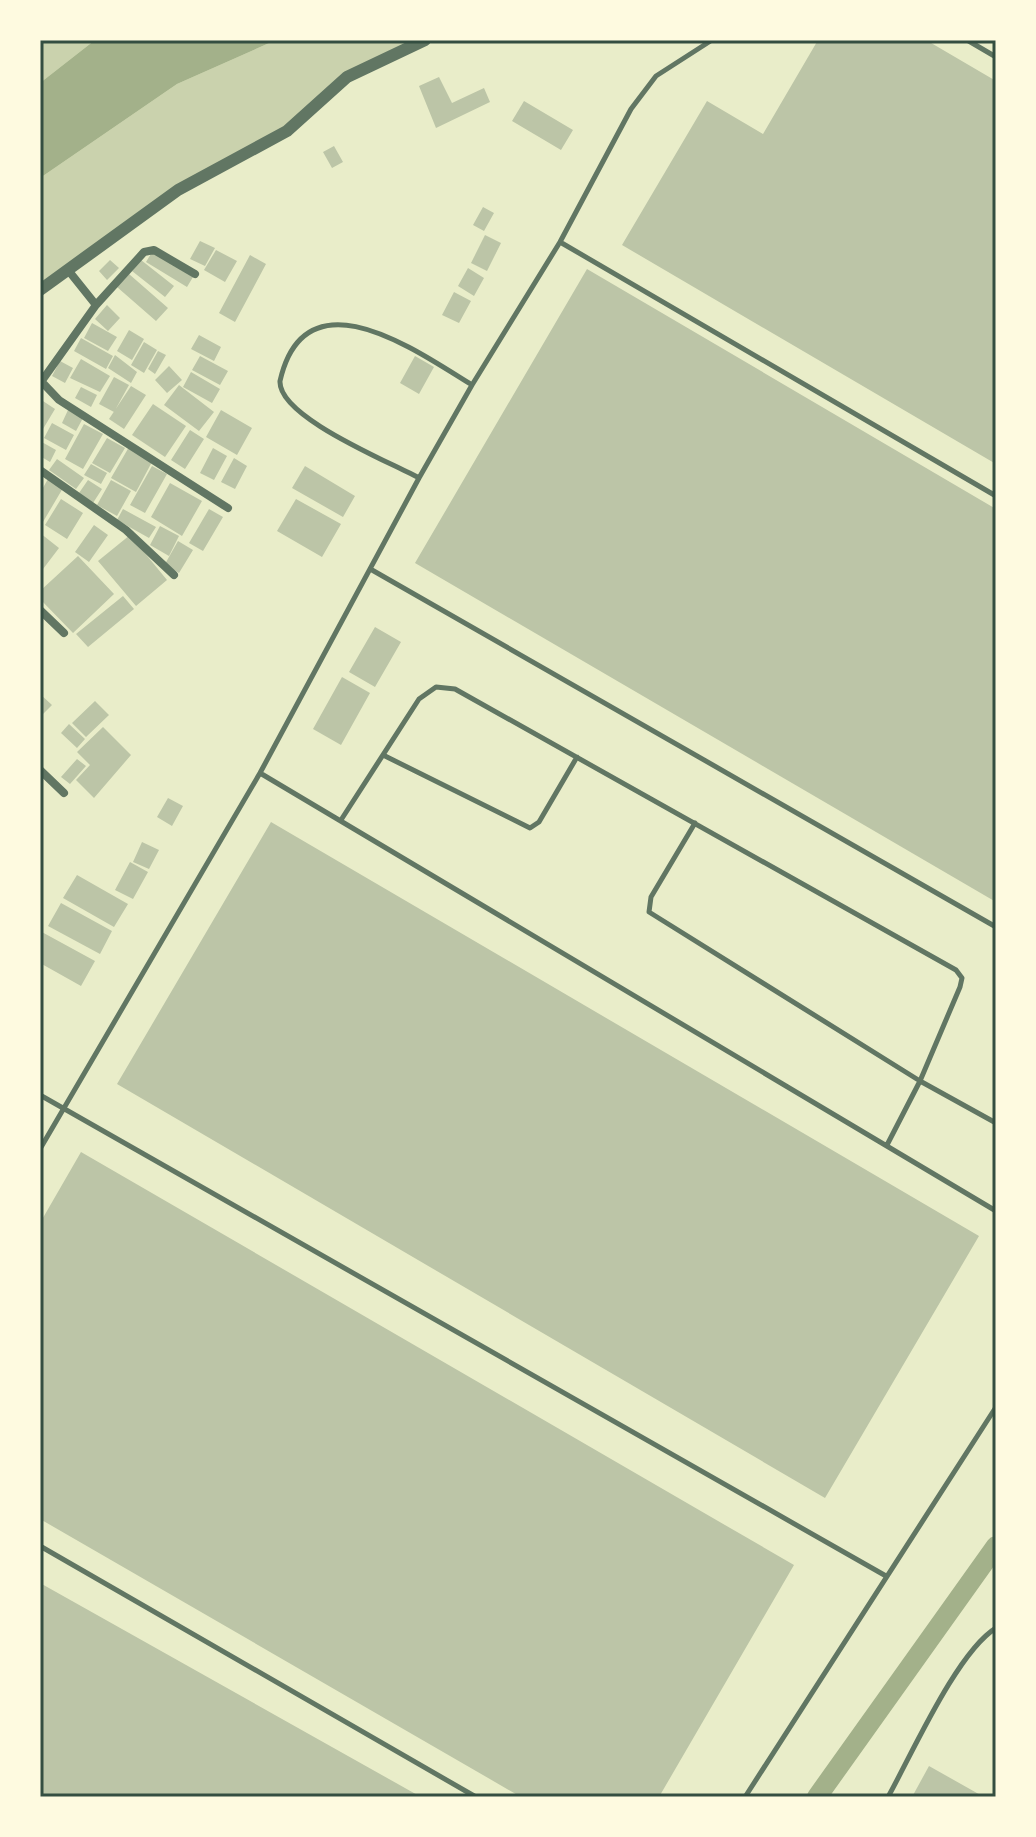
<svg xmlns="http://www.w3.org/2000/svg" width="1036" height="1837" viewBox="0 0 1036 1837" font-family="'Times New Roman',serif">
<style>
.green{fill:#cad2ad}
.water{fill:#a3b18a}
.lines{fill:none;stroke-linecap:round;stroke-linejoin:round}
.canal{stroke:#a3b18a;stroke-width:20}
.building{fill:#bcc5a7}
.service{stroke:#617663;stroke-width:5}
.minor{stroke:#617663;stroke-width:8}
.tertiary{stroke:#617663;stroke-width:12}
.neatline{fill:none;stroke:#344e41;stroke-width:3}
</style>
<rect width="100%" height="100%" fill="#e9edc9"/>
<!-- green -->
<path class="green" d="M40 40H95L40 83Z
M276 40H421L347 77 287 131 178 190 40 290V178L177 84Z"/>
<!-- water -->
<path class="water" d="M95 40H276L177 84 40 178V83Z"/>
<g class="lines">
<!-- canal -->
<path class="canal" d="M817 1797 996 1546"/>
</g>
<!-- building -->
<path class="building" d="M818 40H926L996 81V464L622 245 707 101 763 134Z
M439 77 452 103 484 88 490 102 436 128 419 86Z
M524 101 573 130 561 150 512 121Z
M334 146 343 162 332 168 323 152Z
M483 207 494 213 484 231 473 225Z
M485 235 501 243 487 271 471 263Z
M200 241 215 248 205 266 190 259Z
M216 250 237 261 225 282 204 270Z
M152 252 193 277 187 287 146 262Z
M250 255 266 264 235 322 219 313Z
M110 260 119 268 107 280 99 271Z
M141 260 174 286 165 297 132 271Z
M468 268 484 278 474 296 458 286Z
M587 269 996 509V902L415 563Z
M129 274 168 308 156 321 117 287Z
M454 292 471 301 459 323 442 315Z
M107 305 120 318 108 331 95 319Z
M92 323 117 337 108 351 84 338Z
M129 330 144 339 132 360 117 351Z
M199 335 221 347 214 361 191 349Z
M81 338 113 356 106 369 74 351Z
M144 342 157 350 144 373 131 365Z
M158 351 166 355 155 374 148 369Z
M115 355 137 372 131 383 108 368Z
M200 356 228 371 220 385 192 370Z
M415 356 434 367 419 394 400 383Z
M81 359 110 376 100 392 70 378Z
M60 361 73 368 65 383 52 376Z
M169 366 182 380 167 393 155 380Z
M191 372 220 389 212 403 183 387Z
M114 377 129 385 114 412 99 404Z
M179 385 214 412 199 431 164 405Z
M131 386 146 395 124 429 109 419Z
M81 387 97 395 91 407 75 398Z
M40 399 55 409 43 429 40 427Z
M153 404 186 426 165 457 132 435Z
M68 410 83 418 76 431 62 423Z
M221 410 252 428 237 455 206 437Z
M52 423 74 435 66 450 44 438Z
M84 424 103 434 83 469 65 459Z
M190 430 204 439 185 469 171 460Z
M107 438 125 448 110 473 92 463Z
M40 441 56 450 50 462 40 456Z
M129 447 153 460 136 492 111 478Z
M213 448 227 456 214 480 200 473Z
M234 458 247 466 235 489 221 482Z
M57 459 84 478 76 489 49 470Z
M91 464 107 473 101 484 84 475Z
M152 466 167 474 145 513 130 505Z
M305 466 355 496 343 517 292 488Z
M48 479 63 488 40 527V493Z
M88 480 102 489 93 503 79 493Z
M111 480 131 491 117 516 97 505Z
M170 483 202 501 182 536 151 517Z
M61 499 83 513 67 539 45 525Z
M296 499 341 524 322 557 277 531Z
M123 509 156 527 149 538 117 520Z
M209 509 223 517 203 551 189 543Z
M94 525 108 535 89 562 75 552Z
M160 526 179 536 169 556 150 545Z
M40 533 59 548 40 573Z
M130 535 167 580 136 606 98 561Z
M178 541 193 550 179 573 165 564Z
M78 556 114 594 73 633 40 599V591Z
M123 596 134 609 88 647 76 634Z
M375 627 401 642 375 687 349 672Z
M342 677 370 693 341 745 313 729Z
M40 694 52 705 40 717Z
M95 701 109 715 86 737 72 723Z
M69 724 85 739 77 748 61 733Z
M103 727 131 755 94 798 76 780 90 765 77 752Z
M77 759 86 766 70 784 61 777Z
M168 798 183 806 172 826 157 817Z
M271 822 979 1236 825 1498 117 1084Z
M142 842 159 850 149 869 133 862Z
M130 862 148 872 133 899 115 890Z
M77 875 128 904 114 927 63 898Z
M61 903 112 931 100 954 48 926Z
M40 931 95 961 81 986 40 963Z
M81 1152 794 1565 659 1797H521L40 1519V1223Z
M40 1583 421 1797H40Z
M929 1766 984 1797H912Z"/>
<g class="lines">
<!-- service -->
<path class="service" d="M967 40 996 57
M560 242 996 496
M419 478C390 462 278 417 280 381 305 271 415 350 472 385
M372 570 996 927
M383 755 530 828 539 822 577 757
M260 773 996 1211
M341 820 419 699 436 687 455 689 956 970 962 978 960 987 920 1081 996 1123
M695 823 651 897 649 912 920 1081 887 1145
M40 1095 886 1576
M40 1149 260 773 419 478 472 385 560 242 631 109 656 76 712 40
M40 1546 476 1797
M745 1797 996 1407
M888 1797C912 1754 957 1652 996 1628"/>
<!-- minor -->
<path class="minor" d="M68 270 96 305
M40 380 59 400 228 508
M41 382 96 305 144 252 154 250 195 274
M40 470 126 530 174 575
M40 610 64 633
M40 770 64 793"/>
<!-- tertiary -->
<path class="tertiary" d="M40 290 178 190 287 131 347 77 425 40"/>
</g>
<!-- border -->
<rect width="1036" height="1837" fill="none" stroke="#fefae0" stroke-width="84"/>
<rect x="42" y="42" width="952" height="1753" class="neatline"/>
</svg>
